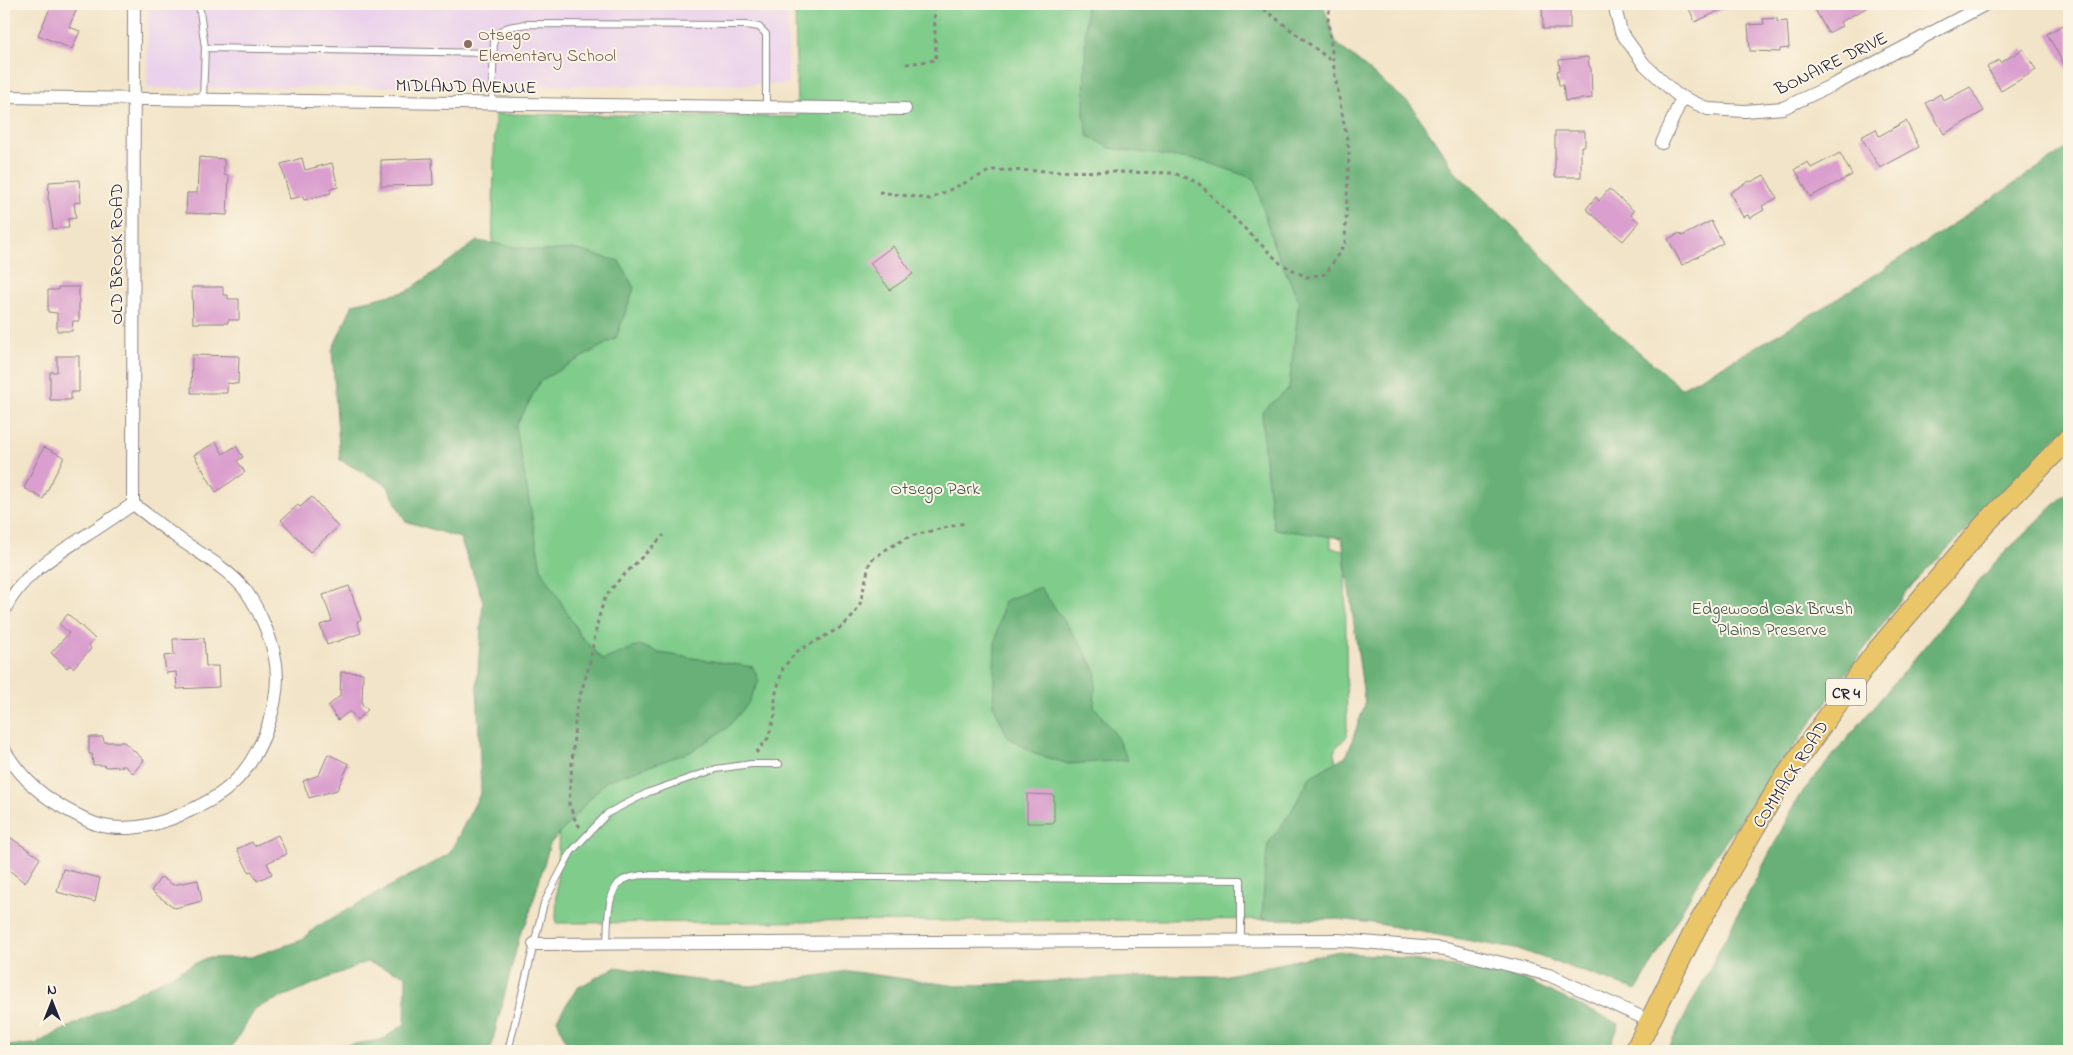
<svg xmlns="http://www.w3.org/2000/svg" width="2073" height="1055" viewBox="0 0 2073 1055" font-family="'Indie Flower',sans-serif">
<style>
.built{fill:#ead1ec}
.green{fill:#7fcc8b;stroke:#507763}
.forest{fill:#67b077;stroke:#446959}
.building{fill:#da9fce}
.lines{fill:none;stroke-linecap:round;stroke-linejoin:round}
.lane-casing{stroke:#8a8382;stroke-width:8}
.street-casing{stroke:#8a8382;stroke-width:14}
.primary-casing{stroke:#8a8382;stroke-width:22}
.path{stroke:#8a8382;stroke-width:3;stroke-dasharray:4 4;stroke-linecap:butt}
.lane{stroke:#fff;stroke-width:6}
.street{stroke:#fff;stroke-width:12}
.primary{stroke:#ebc669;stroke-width:20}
.education-dot{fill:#8d6e63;stroke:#fcf5e5;stroke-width:2}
.labels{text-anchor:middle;stroke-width:4;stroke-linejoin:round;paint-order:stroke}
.shield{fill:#fcf5e5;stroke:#63616e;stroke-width:1}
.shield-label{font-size:16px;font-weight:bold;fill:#22223b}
.education-label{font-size:18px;fill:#785e54;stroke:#fcf5e5;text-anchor:start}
.street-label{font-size:18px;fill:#22223b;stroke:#fcf5e5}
.park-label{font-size:18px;fill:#3e5553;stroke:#fcf5e5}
</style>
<rect width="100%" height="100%" fill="#fcf5e5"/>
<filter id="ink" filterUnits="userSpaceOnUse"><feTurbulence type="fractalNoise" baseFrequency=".02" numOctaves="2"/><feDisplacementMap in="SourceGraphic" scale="10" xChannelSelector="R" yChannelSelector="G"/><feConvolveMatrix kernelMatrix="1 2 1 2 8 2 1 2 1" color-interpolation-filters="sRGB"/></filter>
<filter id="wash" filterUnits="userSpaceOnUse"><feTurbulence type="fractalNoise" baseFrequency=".0096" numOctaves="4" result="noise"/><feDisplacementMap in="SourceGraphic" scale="20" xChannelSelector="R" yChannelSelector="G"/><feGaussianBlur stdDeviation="1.12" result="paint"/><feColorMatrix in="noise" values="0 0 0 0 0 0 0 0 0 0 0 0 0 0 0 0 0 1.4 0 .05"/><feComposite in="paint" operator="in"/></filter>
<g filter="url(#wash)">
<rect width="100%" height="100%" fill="#f2e4c8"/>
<!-- built -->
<path class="built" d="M148 4H787L788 84 147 88Z"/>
<!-- green -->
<path class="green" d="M795 4H1252L1326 64 1331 548 1345 550 1347 736 1335 749 1338 919 556 923 564 623 487 508 495 114 797 117Z"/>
<!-- forest -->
<path class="forest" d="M1086 4H1323L1336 43 1411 105 1457 174 1518 231 1610 327 1681 388C1816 318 1943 231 2069 147V425L1907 590 1705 870 1637 990 1520 950 1373 923 1338 919H1262L1265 869 1268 844 1291 812 1310 777 1347 755 1365 704 1342 538 1274 529 1264 452 1262 411 1289 389 1299 301 1273 244 1255 179 1204 161 1110 148 1088 136 1084 115Z
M477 241 542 251 573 249 619 261 634 288 616 338 540 381 516 427 541 568 580 635 603 660 640 645 659 653 753 667 759 681 747 705 726 729 690 752 606 781 550 844 528 919 520 935 490 1051H327L341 1046 381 1040 405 1024 406 975 366 962 256 1008 231 1048 225 1051H4V1046L35 1044 206 958 251 957 302 940 316 927 449 854 481 792 477 684 483 601 460 538 405 521 387 485 340 460 332 350 353 304 408 291Z
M2069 491V1051H1667L1799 796 1998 559Z
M1040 587 1080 643 1096 672 1094 706 1115 734 1128 760 1069 764 1035 754 1008 737 993 705 995 643 1004 601Z
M1339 951 1356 954 1384 955 1523 979 1619 1024 1609 1051H569L557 1019 577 988 616 967 672 977 751 986 848 971 957 986 1155 976H1223Z"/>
<g id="blocks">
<!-- building -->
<path class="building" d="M52 4H79L69 27 80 31 72 49 38 35Z
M1542 4H1570V29H1543Z
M1687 4H1734L1695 22Z
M1812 4H1874L1840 22 1842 26 1828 33Z
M1777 18V22L1787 21 1789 48 1780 49V52L1750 51 1748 25 1764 24 1763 19Z
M2063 25 2069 35V73L2047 34Z
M2023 49 2036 70 2001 91 1987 67 1999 60 2000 63Z
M1588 57 1589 66 1591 68 1592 98 1565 101 1563 85H1559L1557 71 1560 70 1559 60Z
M1970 87 1984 111 1944 134 1926 103 1940 94 1944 101Z
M1906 121 1919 147 1880 168 1861 137 1876 129 1879 136Z
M1555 131H1585V146H1581V177H1555Z
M1840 153 1852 175 1810 197 1795 169 1808 162 1811 168Z
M199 157 224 159V175L229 176 227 215 186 213 187 193H197Z
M302 158 305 170 332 163 338 187 330 189 331 193 304 200 303 196 290 199 281 164Z
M432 158 433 185 381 186V160Z
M1764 175 1777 198 1762 206 1764 210 1750 218 1748 215 1743 217 1730 193 1749 181 1751 182Z
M79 180 81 202 74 203 76 218 68 219 69 228 53 229 49 200H48L49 182Z
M1609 189 1634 211 1631 215 1639 222 1623 241 1586 209 1596 197 1599 201Z
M1711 221 1723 243 1682 265 1668 239 1680 233 1682 236Z
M893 246 913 274 890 290 870 263Z
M58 287H79V321H73L72 331H57V313L48 312V290H58Z
M192 287H223V295H228V299H239V320H228V323H193Z
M192 355 239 356 238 384 227 383V393H191Z
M57 356H79V392H71V400H50V372H57Z
M216 442 223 454 236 446 243 457 237 461 245 472 216 492 194 455Z
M44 447 64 457 43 499 24 488Z
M312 497 338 527 310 552 281 520 298 505 300 507Z
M349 586 361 620 357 621 361 633 327 645 320 625 332 621 323 595Z
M68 614 95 639 89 645 91 649 73 668 70 665 67 668 51 653 69 633 59 624Z
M204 638 206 666H218L219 687 177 689 176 672 166 673 164 656 174 655 173 639Z
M341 672 363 673 362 704 368 710 357 720 350 711 338 720 328 706 340 696Z
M89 737H103L104 742H124L144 760 133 773 125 766 105 767 104 765H93L92 754H89Z
M328 754 349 764 337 790 309 798 303 781 319 775Z
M1027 794 1054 795V823H1027Z
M4 833 40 858 25 883 4 866Z
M278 835 287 854 267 863 272 874 257 881 252 871 249 872 237 849 252 842 254 846Z
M63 869 100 878 95 902 57 892Z
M161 877 173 885 198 880 202 901 175 908 151 891Z"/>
</g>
</g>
<g filter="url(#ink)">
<use href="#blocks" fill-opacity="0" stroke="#8a8382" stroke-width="1"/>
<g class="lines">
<!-- lane casing -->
<g class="lane-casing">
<path id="lane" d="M199 4 205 48 203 99
M205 48 493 53
M492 104 494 41C501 25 513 26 529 24L746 25 759 27 766 34V108
M607 944C608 927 606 889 623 880 628 877 637 876 642 875L1241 880V941
M508 1051 544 903 571 852 587 835 608 813 649 792 716 769 751 764H779"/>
</g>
<!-- street casing -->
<g class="street-casing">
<path id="street" d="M1614 4 1621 32 1644 64 1676 94 1708 109 1745 111 1783 108 1837 83 1986 4
M4 97 905 109
M1662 143 1682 98
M133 504 134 4
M4 611C20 576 54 556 85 536 101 526 117 515 133 504 148 515 162 527 178 538 199 553 230 570 246 591 258 608 269 633 274 653 285 697 262 758 229 787 216 799 196 808 180 815 154 826 124 833 96 824 89 822 82 817 75 814 43 798 23 780 4 750
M534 944 1339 940 1446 949 1549 975 1650 1021"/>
</g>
<!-- primary casing -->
<g class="primary-casing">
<path id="primary" d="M1635 1051 1696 928 1780 784 1829 715 1875 653 1984 525 2069 438"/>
</g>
<!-- path -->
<path class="path" d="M1257 4 1333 62
M906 64 936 60 934 4
M879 192 930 199 992 170 1174 173 1198 183 1280 263 1306 277 1326 274 1345 243 1349 150 1335 76 1328 21 1330 4
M756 753 768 738 775 715V696L783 668 796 652 843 626 854 615 860 604 870 561 885 550 910 536 965 523
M580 827 576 822 569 804 576 709 589 666 598 620 605 597 618 581 664 535"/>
<!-- lane -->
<use href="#lane" class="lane"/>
<!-- street -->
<use href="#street" class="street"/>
<!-- primary -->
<use href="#primary" class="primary"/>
</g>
</g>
<!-- markers -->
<circle class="education-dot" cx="468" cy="44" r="5"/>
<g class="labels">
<!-- shield labels -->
<rect class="shield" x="1826" y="678.5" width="40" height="27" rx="4"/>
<g class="shield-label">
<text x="1846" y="698">CR 4</text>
</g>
<!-- education labels -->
<g class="education-label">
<text x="478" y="40">Otsego<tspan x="478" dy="21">Elementary School</tspan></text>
</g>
<!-- street labels -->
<g class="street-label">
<text transform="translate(1831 63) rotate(-26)" y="6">BONAIRE DRIVE</text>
<text transform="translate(466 86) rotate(1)" y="6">MIDLAND AVENUE</text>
<text transform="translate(116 254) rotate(-90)" y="6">OLD BROOK ROAD</text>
<text transform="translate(1790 774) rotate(-57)" y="6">COMMACK ROAD</text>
</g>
<!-- park labels -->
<g class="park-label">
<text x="935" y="494">Otsego Park</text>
<text x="1772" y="614">Edgewood Oak Brush<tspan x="1772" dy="21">Plains Preserve</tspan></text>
</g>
</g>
<!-- margin -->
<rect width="2073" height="1055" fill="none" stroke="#fcf5e5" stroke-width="20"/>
<!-- north arrow -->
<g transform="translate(52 1002)" stroke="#fcf5e5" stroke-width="4" paint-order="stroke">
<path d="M0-4L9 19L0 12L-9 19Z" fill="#22223b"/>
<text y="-8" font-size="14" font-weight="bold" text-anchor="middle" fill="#22223b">N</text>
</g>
</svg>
